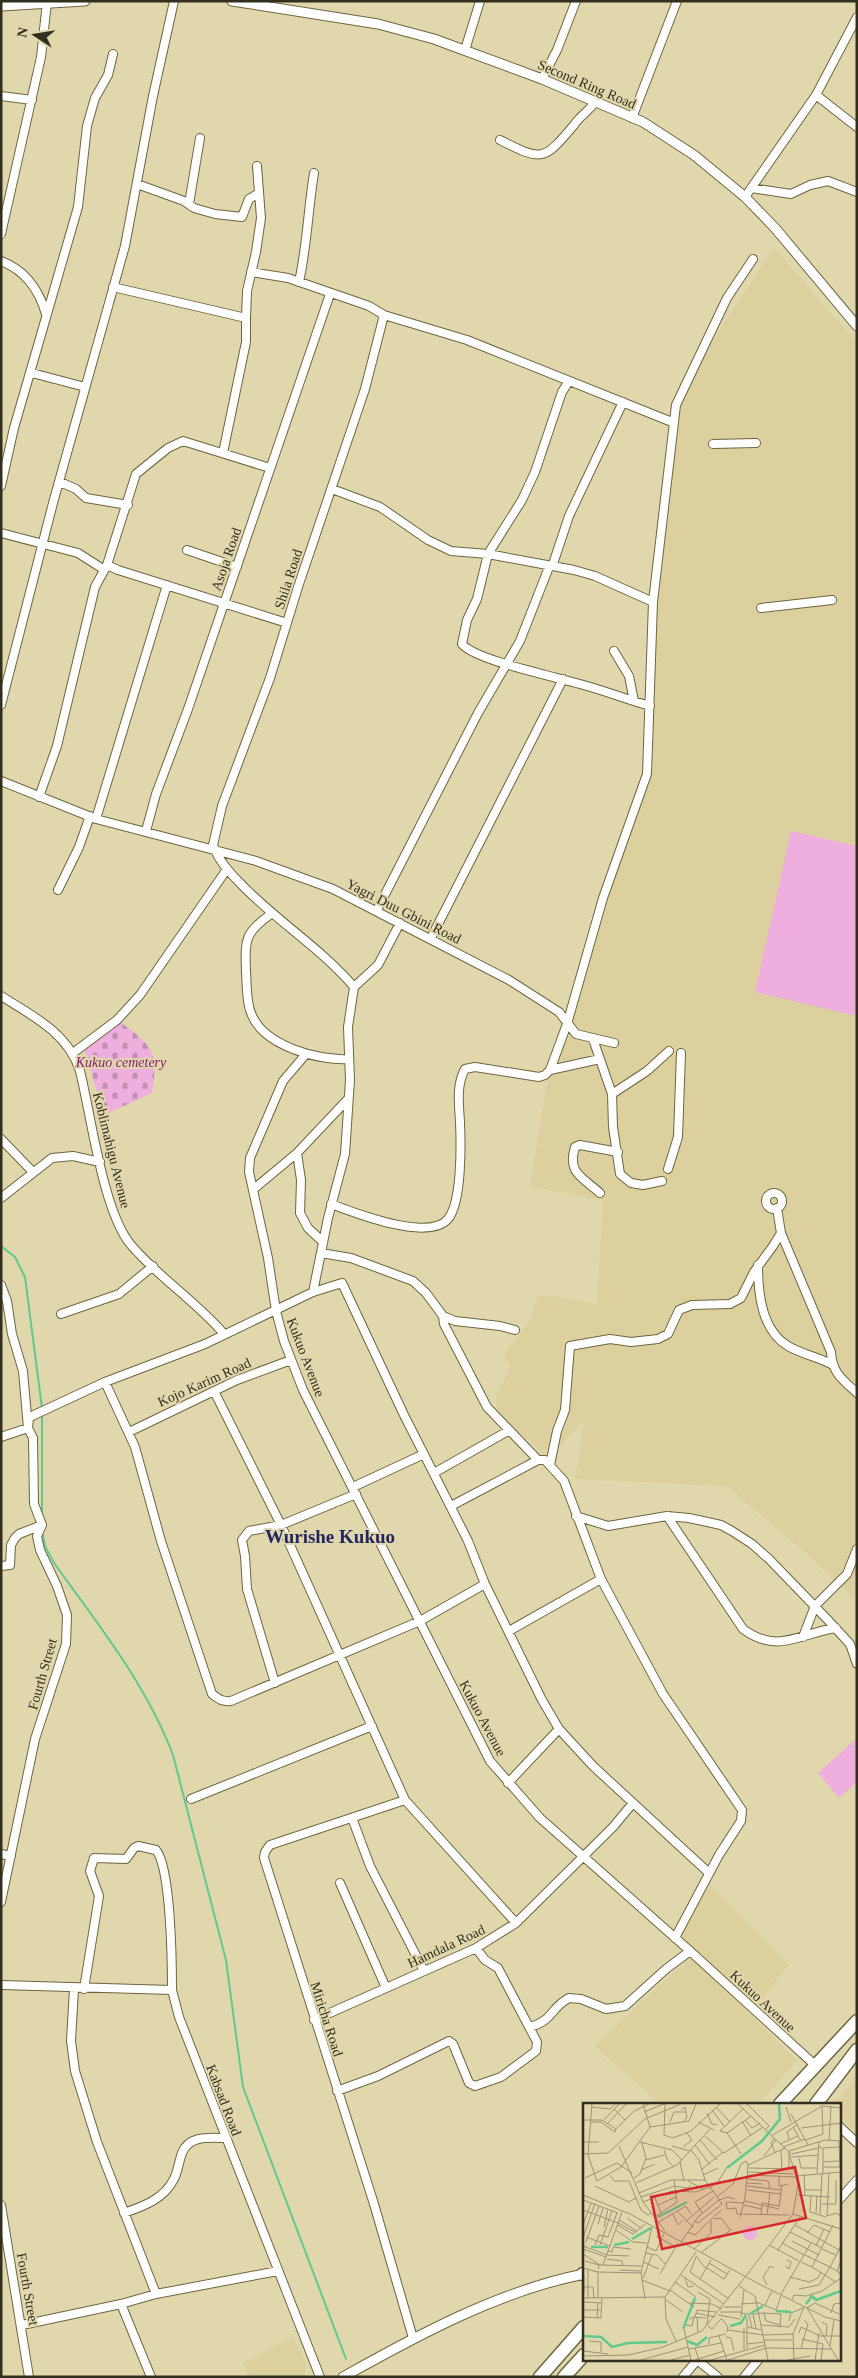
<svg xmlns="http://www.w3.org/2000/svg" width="858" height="2378" viewBox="0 0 858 2378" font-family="Georgia,serif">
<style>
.built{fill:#dbd09e}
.cemetery{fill:url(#cemetery-stones)}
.park{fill:#eeafde}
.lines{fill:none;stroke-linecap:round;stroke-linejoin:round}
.stream{stroke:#62c98e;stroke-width:2}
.minor-casing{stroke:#6e653f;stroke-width:10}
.tertiary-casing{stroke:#6e653f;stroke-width:11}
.trunk-casing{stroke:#6e653f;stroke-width:15}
.minor{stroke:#fff;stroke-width:8}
.tertiary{stroke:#fff;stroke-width:9}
.trunk{stroke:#fff;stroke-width:12}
.labels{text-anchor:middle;stroke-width:4;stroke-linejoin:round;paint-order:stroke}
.street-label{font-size:14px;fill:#322f1e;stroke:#e1d7ad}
.park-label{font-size:14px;font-style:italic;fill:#842272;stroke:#e1d7ad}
.district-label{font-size:19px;font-weight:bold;fill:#232760;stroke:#e1d7ad}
.inset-river{fill:none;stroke:#62c98e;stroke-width:2.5}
.inset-road{fill:none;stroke:#9b9474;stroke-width:1}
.view{fill:#d62828;fill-opacity:0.15;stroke:#d62828;stroke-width:2.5}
.inset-edge{fill:none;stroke:#322f1e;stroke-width:2.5}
</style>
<defs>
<pattern id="cemetery-stones" width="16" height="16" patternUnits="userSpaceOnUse" patternTransform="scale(1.25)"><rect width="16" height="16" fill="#eeafde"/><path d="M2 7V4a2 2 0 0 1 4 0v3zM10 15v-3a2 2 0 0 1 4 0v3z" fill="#c18fb3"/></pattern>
</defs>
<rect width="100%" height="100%" fill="#e1d7ad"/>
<!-- built -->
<path class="built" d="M774 248 857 343V1601L800 1548 726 1486 575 1479 585 1419 549 1458 497 1413 496 1396 511 1365 504 1354 529 1322 539 1294 597 1304 603 1201 530 1186 548 1077 607 883 644 773 652 571 673 399Z
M710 1885 789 1965 756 2006 679 1935Z
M692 1956 797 2061 758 2104H661L594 2046Z
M857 2078V2133L839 2114V2104H833Z
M293 2337 306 2363 305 2377H249L243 2363Z"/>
<!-- cemetery -->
<path class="cemetery" d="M120 1022C152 1045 159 1052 152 1093L104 1115 84 1048Z"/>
<!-- park -->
<path class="park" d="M791 831 857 846V1016L755 992Z
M857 1738V1782L839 1798 818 1773Z"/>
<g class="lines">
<!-- stream -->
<path class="stream" d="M1 1246 15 1257 25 1277 42 1408
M42 1516V1413
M42 1531 45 1546 54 1563C98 1624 146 1684 173 1755L226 1960 243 2087 346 2359"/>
<!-- minor casing -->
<g class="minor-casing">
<path id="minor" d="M465 50 480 1
M542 79 557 50 576 1
M816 95 857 127
M1 96 32 100
M632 118 677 1
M500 140C542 161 543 162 574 125 580 116 588 112 595 102
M137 184 184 201 194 208 215 214 242 217 249 199 259 193
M751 188 791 194 810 185 828 181 857 192
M745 197 816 95 857 17
M189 204 200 138
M1 234 41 57 47 2
M1 261C25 270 39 290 46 314
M251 272 288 278 369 306 384 315 467 340 672 422
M299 282C307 246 308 210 314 173
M113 287 246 318 247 291 256 252 261 218 257 166
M32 373 85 387
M569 381 562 392 535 472 522 500 488 554 477 599 467 620 462 644C476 661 562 678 587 686 608 692 629 700 650 706
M713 444 756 443
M223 453 246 342V318
M60 482 76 489 86 498 128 505
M1 486 14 428 78 207 87 126 95 98 108 75 113 54
M332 489 380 507 428 540 451 551 488 554 574 570 595 576 653 602
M1 533 78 553 103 569
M187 550 237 567
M107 565 118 570 287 623
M761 608 832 600
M614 651 629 676 634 701
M1 705 53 503 125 246 153 96 174 1
M1 781 96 819 256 861 333 889 509 980 559 1012 576 1034 614 1043
M39 797 57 746 95 587 107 565 136 474 168 448 183 441 270 468
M96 819 167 585
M146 831 156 794 188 709 330 294
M58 890 79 847 90 816
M377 910 478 713 520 641 549 567 553 564 569 516 623 402
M271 914C244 933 245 940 246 972 247 985 246 1001 251 1013 263 1046 319 1061 349 1059
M431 938 563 679
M354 987C321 948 275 920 240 883 229 872 218 860 213 845L222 806 270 678 298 587 365 389 384 315
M1 996C33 1016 68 1033 80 1071 91 1115 103 1212 131 1245 159 1278 196 1301 224 1334
M593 1039 612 1094 613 1127 620 1174 631 1183 643 1185 662 1181
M73 1053 117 1020 140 995 227 869
M306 1054 283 1081 250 1158 249 1172 268 1258 276 1311 284 1341 303 1390 490 1761 540 1818 690 1951 816 2066
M550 1070 600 1059
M612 1094 647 1071 669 1051
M1 1139 33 1172
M297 1153 301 1180 300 1213 308 1228 323 1242
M668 1169 678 1137 681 1053
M255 1188 297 1153 348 1099
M766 1201a8 8 0 1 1 16 0a8 8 0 1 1-16 0Z
M600 1193C582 1177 567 1173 575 1147L580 1145 618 1152
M1 1198 52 1158 73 1156 100 1162
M331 1204C355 1213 428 1242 448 1219 462 1202 461 1144 460 1122 459 1105 456 1085 465 1069L475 1067 539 1077 545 1075 550 1070 567 1024 603 898 647 774 653 602 676 405 727 298 753 259
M777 1208 781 1233 831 1352C832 1373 843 1380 857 1393
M321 1253 351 1258 413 1281 426 1293 443 1316 455 1321 500 1326 515 1330
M758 1265C758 1292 761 1330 788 1346 801 1354 818 1357 831 1364
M1 1285 7 1301 12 1334 23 1371 28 1428 33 1438 34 1504 42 1525 37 1536 40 1550 57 1586 67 1615 66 1644 35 1739 1 1902
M313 1292 328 1218 345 1154 350 1080 348 1027 354 987 378 965 400 923
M61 1314 119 1294 153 1266
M443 1316 444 1324 487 1407 538 1460H545L564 1481 601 1579 663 1694 742 1810 741 1821 719 1855 675 1938
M105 1382 135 1447 161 1541 212 1694C219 1699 222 1702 231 1701L420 1621 485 1584
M214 1391 281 1525 405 1800 516 1923
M129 1432 237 1380 291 1360
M1 1437 28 1428 29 1418 34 1415 105 1382 205 1344 313 1292 342 1283 404 1415 468 1541 485 1584 542 1700 559 1729 508 1783
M550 1465 557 1431 565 1410 570 1346 610 1339 631 1342 658 1339 668 1334 679 1310 692 1305 730 1304 741 1298 754 1272 773 1246 781 1233
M434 1473 508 1431
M353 1487 424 1454
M451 1506 538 1460
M576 1516 608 1526 667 1516 689 1518 721 1525 732 1531 752 1544 769 1559 826 1618 850 1644 857 1664
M667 1516 743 1629C778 1655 800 1633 836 1628
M1 1566 10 1565 11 1545 15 1538 19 1534 42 1525
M509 1631 601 1579
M803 1637 815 1606 847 1574 857 1549
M275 1683 247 1589 245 1556 242 1540 249 1531 281 1525 356 1494
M559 1729 593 1766 709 1873
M191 1799 372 1726
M405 1800 270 1845 265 1852 264 1858 374 2204 413 2338
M352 1818 370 1866 424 1971
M1 1854 11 1856
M340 1883 386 1988
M1 1985 172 1990 179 2017 320 2377
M74 1989 71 2041 75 2071 97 2142 156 2294
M84 1989 99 1896 90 1871 94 1858 126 1859 134 1848 138 1846 156 1850C171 1868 172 1963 172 1990
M314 2020 476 1948 516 1923 613 1827 633 1803
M530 2027C554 2020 550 2008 569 1998L581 1999 606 2009 625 2006 666 1969 690 1951
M337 2091 378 2076 449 2041 453 2044 469 2083 475 2086 501 2077 536 2051 537 2042 498 1968 485 1960 476 1948
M839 2126 857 2143
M839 2200 857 2180
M1 2205 29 2377
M124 2213C144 2206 164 2199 174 2179 178 2171 179 2161 182 2153 189 2135 209 2138 226 2138
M121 2304 151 2377
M22 2325 121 2304 156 2294 278 2271
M696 2359 718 2377
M683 2377 698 2359
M744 2377 759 2359"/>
</g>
<!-- tertiary casing -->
<g class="tertiary-casing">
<path id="tertiary" d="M232 1 378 24 434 39 542 79 643 122 694 155 745 197 775 228 857 326
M1 6 85 1
M343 2377C418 2335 499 2291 584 2274"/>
</g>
<!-- trunk casing -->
<g class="trunk-casing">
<path id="trunk" d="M780 2104 857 2021
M816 2104 857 2050
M583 2274H584
M540 2377 584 2327
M564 2377 584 2355"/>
</g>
<!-- minor -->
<use href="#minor" class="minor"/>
<!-- tertiary -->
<use href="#tertiary" class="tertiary"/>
<!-- trunk -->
<use href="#trunk" class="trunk"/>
</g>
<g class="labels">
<!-- street labels -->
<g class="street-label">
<text transform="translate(587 84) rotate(23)" y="5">Second Ring Road</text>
<text transform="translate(226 559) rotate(-71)" y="5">Asoja Road</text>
<text transform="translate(288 579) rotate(-72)" y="5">Shila Road</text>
<text transform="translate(404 911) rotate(27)" y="5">Yagri Duu Gbini Road</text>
<text transform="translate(112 1150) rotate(76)" y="5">Koblimahigu Avenue</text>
<text transform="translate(306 1357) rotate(69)" y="5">Kukuo Avenue</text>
<text transform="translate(204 1382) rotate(-24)" y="5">Kojo Karim Road</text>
<text transform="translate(42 1674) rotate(-74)" y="5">Fourth Street</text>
<text transform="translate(483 1718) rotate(62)" y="5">Kukuo Avenue</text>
<text transform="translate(446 1946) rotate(-25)" y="5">Hamdala Road</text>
<text transform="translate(763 2001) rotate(43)" y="5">Kukuo Avenue</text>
<text transform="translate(327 2019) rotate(72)" y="5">Miricha Road</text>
<text transform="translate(224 2100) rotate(69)" y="5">Kabsad Road</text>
<text transform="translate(28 2289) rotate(80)" y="5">Fourth Street</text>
</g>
<!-- park labels -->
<g class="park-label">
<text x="121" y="1067">Kukuo cemetery</text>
</g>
<!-- district labels -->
<g class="district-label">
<text x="330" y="1543">Wurishe Kukuo</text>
</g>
</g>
<!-- overview -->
<g transform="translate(583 2103)">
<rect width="258" height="258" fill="#e1d7ad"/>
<path d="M160 130a7 7 0 1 1 14 0a7 7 0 1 1-14 0Z" fill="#eeafde"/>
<path class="inset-river" d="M144 65 179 38 197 16 196 1M75 114 104 99M49 136 68 125M31 142 46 139M8 144H25M223 201 229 193 233 197 258 188M193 208 208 209M167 211 180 203M147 223 158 220 163 212M100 226 112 195M0 233 18 234 29 244 45 240 84 239M104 238 114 242 124 234"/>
<path class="inset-road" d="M9 1 5 52 14 78M60 1 67 24M82 1 81 32 90 35 108 28 137 1M155 1 206 49 215 82 210 111 163 173M164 1 186 23 182 27M8 4 27 6 32 1M133 4 147 19M203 4 208 19M31 6 42 17M98 7 102 4 104 15 101 18M129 7 141 23M61 9 81 1M124 10 129 21 134 22M208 11 225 42M0 17H19L33 26 51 8 66 1M21 17 36 1M162 17 169 25 177 20M159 18 168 33M8 19H18L32 29 33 26M87 19 91 9H103M115 19 131 27M25 20 43 1M210 24 218 38M218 25 258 20M144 30 168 13M122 33 141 50 180 24M188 33 239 3 258 5M191 35 188 40 192 49M206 36 204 29 215 21M117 37 134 57M223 37 240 31 239 3M246 37 248 3M256 38 257 64M0 39H16M57 39 89 47 99 57M197 41 215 33M112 42 127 62M36 43 60 99 82 128M89 43 107 48M236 43 240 46V70M100 44 109 37 104 30M200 44 222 36M240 45 256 44M81 47 85 58 91 64M108 47 116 57 122 77 139 101 115 120 111 117M198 47 199 67M0 51 25 50 62 16 98 1M158 51 144 30 137 28 160 6M208 51 236 45M181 53 193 37M209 54 235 52M216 55 218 65H235M62 57 82 52M97 59 101 78M240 59 257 58M240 64H257M166 65 212 66M119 66 140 49M58 67 72 61M206 67V48L242 37 258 38M165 69 210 71M234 70 236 39M221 71 222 93M27 72 31 78H46L58 107 65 112 68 110M120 72 135 65M165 72 214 74M214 73 258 69M196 74V83L205 81M2 75 34 60 49 70M51 75 57 71 63 55 59 40M164 76 185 78 187 86M14 78 38 64 67 24 106 18 113 1M105 78 120 86M53 80 94 62 127 26M164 80 179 81M12 83 46 99 53 95M91 83 105 85 108 82M164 83 198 87M164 87 198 91M222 87H239M56 90 88 77H122M0 92 47 111 178 182 242 214 258 218M215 92 247 94M228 93 227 109 243 114M58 94 92 83M134 94 150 81 158 61 163 58 165 62 202 45M72 95 78 110M0 97 35 110M162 98 196 106M60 99 89 88 113 89 129 83 135 79 144 64M143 99 144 106 153 105 154 111 206 112M144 99 161 100M239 101H253V77M75 102 93 94M161 102 178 106M196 104 199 82M0 107 35 120M94 108 111 125M119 110 112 99 130 88M233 110 234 93M90 111 95 122 100 117M184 111 187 90M210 111 258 126M237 111 239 70M178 112 179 100 196 103M244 113 246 70M244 113 253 110 258 113M72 114 94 99 91 77M157 114 162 95 165 62M44 115 59 126M131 116 138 115 147 127M36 117 54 128M76 119 103 103 108 111M102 119 131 94M35 120 52 129M15 121 20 105M0 122 8 100M34 122 50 131 62 121M212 122 258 148M21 124 25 106M33 127 50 139 64 140M104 129 112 132 138 107M207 129 239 145M224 130 231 122 247 129M73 133 93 144M3 134 27 143M0 135 12 100M209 138 236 152M3 139 16 103M98 139 116 113 136 97 145 94 152 96M199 140 221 152M12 142 16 132 25 134 34 110M17 142 29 108M186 142 216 158M0 143 24 152M233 143 241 126M64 144 73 148 81 131M0 146 23 154M111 146 128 130V118M239 146 253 152M195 147 217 114M25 148 29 149 30 144 48 146M119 149 149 126M62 150 74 152 83 162M0 151 17 162 59 163M23 152 46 153M222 152 247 164 258 143M113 153 123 166M113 154 107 169 146 196M24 156 39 158 40 163M2 158 16 162 15 166M258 158 254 168 258 172M60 159 76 166M218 159 229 164 250 122M126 160 144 171M20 162 39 109M202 163 206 166 208 159 204 157M229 164 253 179M0 165 15 169V195M124 165 141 176 147 167M5 166V195M37 167 57 168M15 169 58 170M77 171 95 140M1 172V189M98 172 141 201M207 174 226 179 235 175 238 169M60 175 69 152M102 175 105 184 111 183M117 176 128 157M59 177 87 188M92 179 113 194M184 182 180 174 187 163 191 165M156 183 172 193M1 184H10L11 195M216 186 236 182 247 164 254 168M87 187 111 204M115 189 127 196 124 222M198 191 228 140M172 193 185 257M0 195 82 194M62 196 58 169 69 124M83 197 100 209M209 197 211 192 223 193 239 188 258 175M0 199 19 200M173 199 193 207 198 193M106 200 129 201 139 206M158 201 173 200M182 202 189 188M141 204H158M0 207H19M137 209H158M113 210 132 214M158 210 166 211 169 225M181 210 183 218 197 222M248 210 251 201 258 200M135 212 157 216M0 214 18 215 19 195M112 214 114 207 133 209M114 214 115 230M158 214 161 187M164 214V224L179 227M14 215 15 200M139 216 145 224 144 229M107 217 109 214 123 215M206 218 208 210 220 205M239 219 244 222 243 233M103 222 109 223 111 214M178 222 206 224 212 216M125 223 129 226 139 215M164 224V246M161 225V247M101 226 108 257M173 226 170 211 181 210 198 211 197 224M145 227 180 232M216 230 218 224 237 233H258M180 232 210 231M136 233 144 257M143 234 148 235 151 248M219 236 240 241 238 257M181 237H209M6 238 18 239V249M93 238 83 216 82 194 113 149M126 241V235L143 231M164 241 182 239M247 243 251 217M112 245 138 240M218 245 225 221 221 217M106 246 112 245 116 257M0 248 25 251M0 253 46 252 80 244 119 228 162 174M58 257 105 244M88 257 107 252M112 257 141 248M128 257 182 242M145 257 183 245 248 246M205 257 227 253M211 257 210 231 221 204M232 257 236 230M255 257 224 205 232 200 256 211"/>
<path class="view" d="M212 64 223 115 79 146 68 94Z"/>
<rect width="258" height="258" class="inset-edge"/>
</g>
<!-- border -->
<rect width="858" height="2378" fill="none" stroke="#322f1e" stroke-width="5"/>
<!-- north arrow -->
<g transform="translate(35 35) rotate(282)" stroke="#e1d7ad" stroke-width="4" paint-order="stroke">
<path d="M0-4L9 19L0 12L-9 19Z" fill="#322f1e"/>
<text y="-8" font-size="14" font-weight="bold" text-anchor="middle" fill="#322f1e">N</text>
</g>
</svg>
